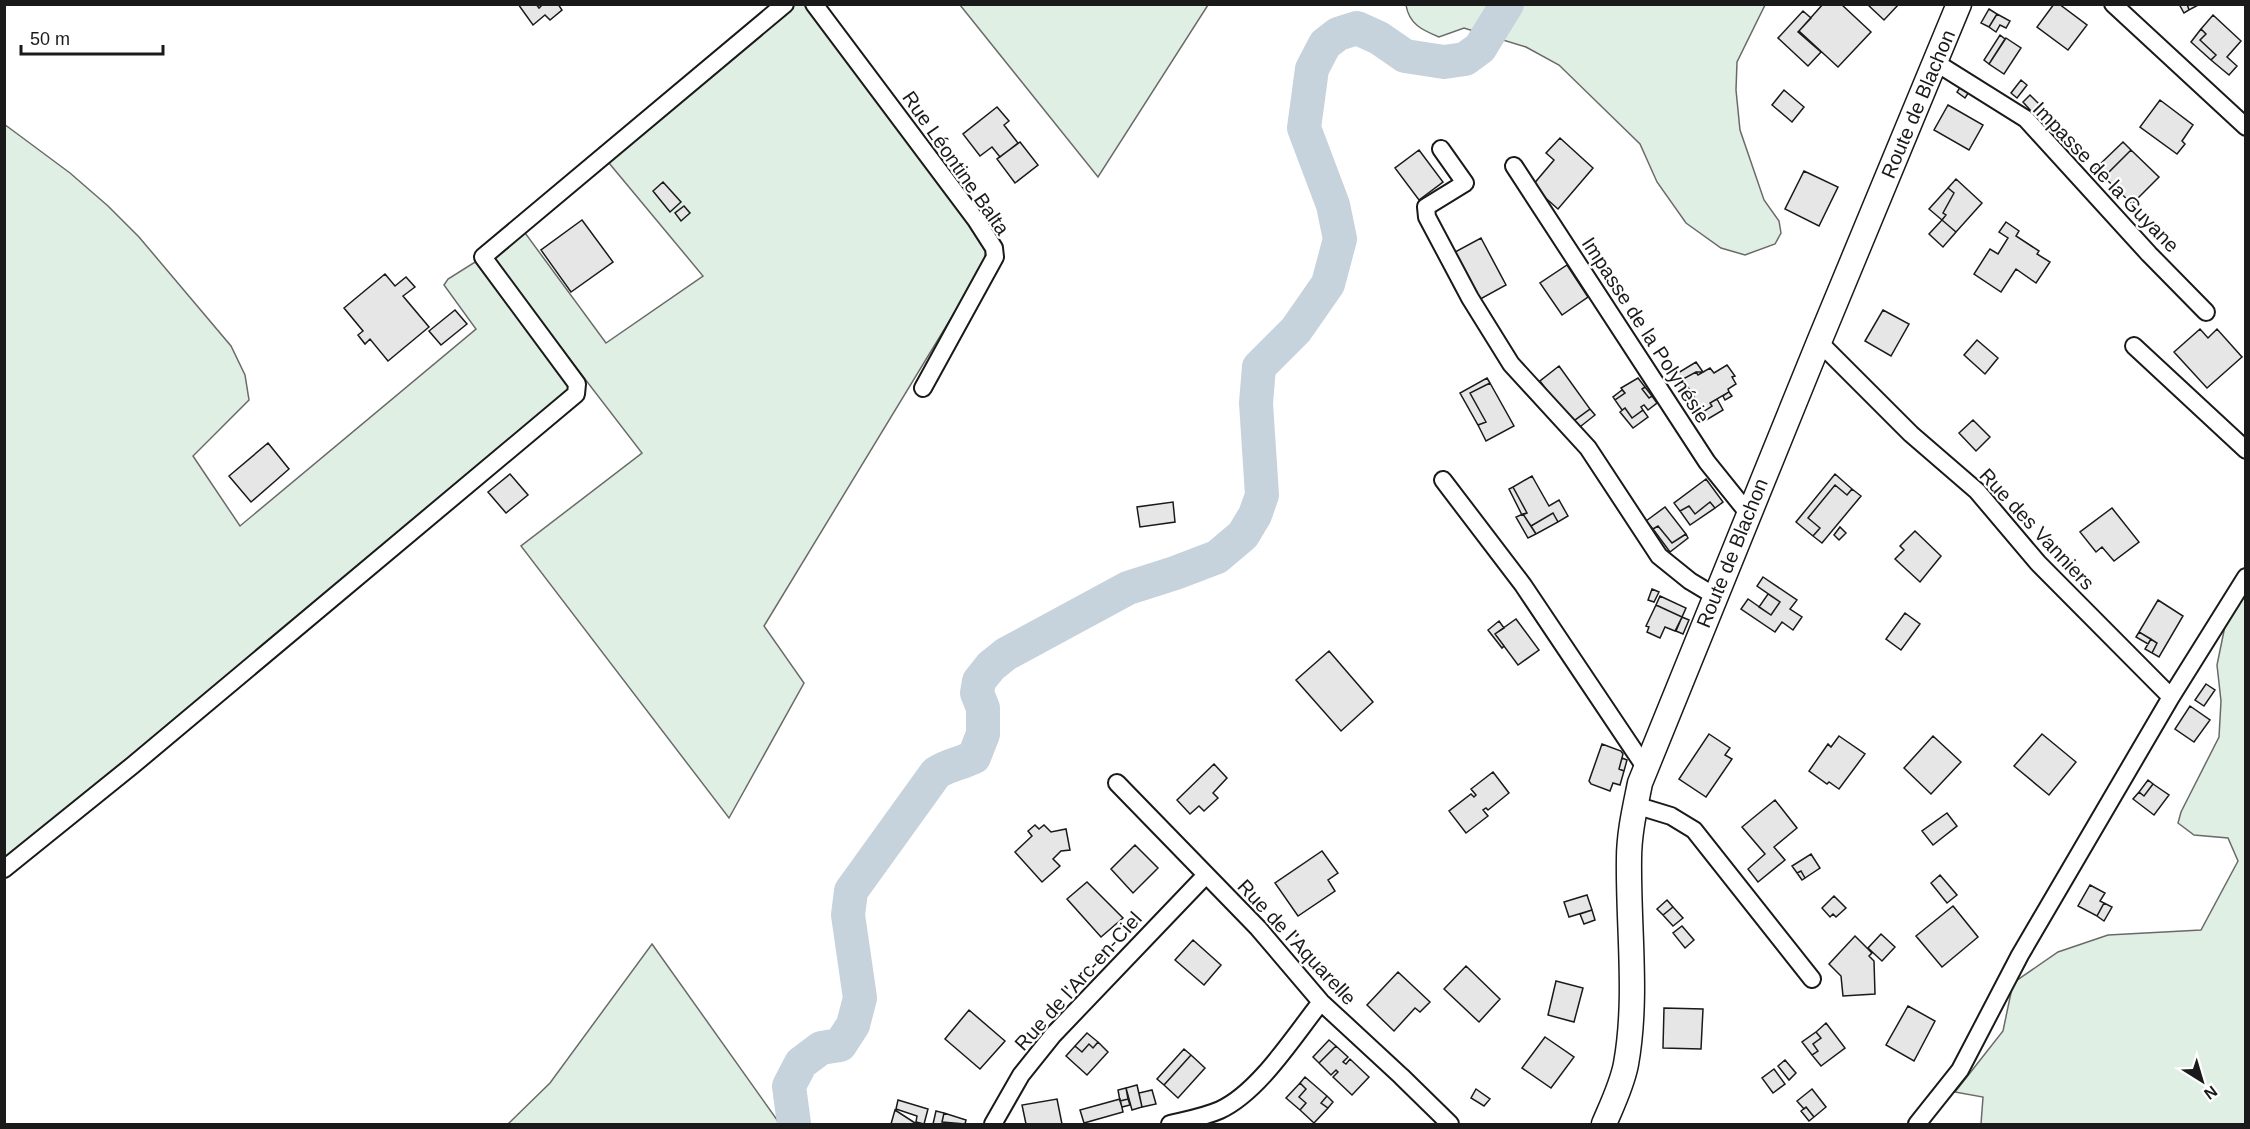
<svg xmlns="http://www.w3.org/2000/svg" width="2250" height="1129" viewBox="0 0 2250 1129" font-family="Helvetica,sans-serif">
<style>
.green{fill:#e0efe3;stroke:#6a6a6a;stroke-width:1.5}
.lines{fill:none;stroke-linecap:round;stroke-linejoin:round}
.river{stroke:#c6d2dc;stroke-width:34}
.building{fill:#e6e6e6;stroke:#1a1a1a;stroke-width:1.5}
.street-casing{stroke:#1a1a1a;stroke-width:20}
.secondary-casing{stroke:#1a1a1a;stroke-width:27}
.street{stroke:#fff;stroke-width:16}
.secondary{stroke:#fff;stroke-width:24}
.labels{text-anchor:middle;stroke-width:4.5;stroke-linejoin:round;paint-order:stroke}
.street-label{font-size:20px;fill:#1a1a1a;stroke:#fff}
</style>
<rect width="100%" height="100%" fill="#fff"/>
<!-- green -->
<path class="green" d="M785 5H814L986 248 984 264 764 626 804 683 729 818 521 546 642 453 488 253 520 226 606 343 703 276 604 157Z
M960 5H1208L1098 177Z
M1406 5H1765L1737 62 1736 90 1740 130 1764 200 1779 221 1781 233 1775 244 1745 255 1721 248 1686 223 1657 182 1640 144 1559 65 1526 47 1464 28 1439 37C1422 30 1409 24 1406 5Z
M4 124 70 173 108 206 139 237 231 346 245 375 249 400 193 456 240 526 476 329 444 285 448 279 483 257 577 384 4 869Z
M2245 586V1124H1981L1983 1097 1955 1092 2003 1031 2013 983 2058 952 2108 935 2201 930 2238 861 2228 838 2194 835 2178 823 2181 812 2219 737 2221 701 2217 665 2226 621Z
M652 944 780 1124H508L550 1083Z"/>
<g class="lines">
<!-- river -->
<path class="river" d="M794 1124 789 1086 801 1063 821 1048 840 1045 853 1025 860 998 848 915 851 891 936 773C950 764 960 764 974 757L983 734V708L977 693 979 681 991 666 1006 654 1128 588 1175 573 1217 557 1243 535 1255 515 1262 495 1256 403 1259 367 1296 330 1328 284 1340 239 1333 205 1304 128 1312 69 1325 44 1338 34 1357 28 1379 38 1405 56 1444 62 1465 59 1480 48 1507 4"/>
</g>
<!-- building -->
<path class="building" d="M518 4H536L539 8 543 4H558L562 10 550 20 545 15 533 25Z
M1823 4H1841L1871 32 1838 67 1799 31Z
M1867 4H1899L1884 20Z
M2054 4H2059L2087 25 2068 50 2037 27Z
M2179 4H2187L2189 10 2184 13Z
M2187 4H2200L2189 10Z
M1989 9 1997 14 1989 27 1981 23Z
M1803 11 1811 18 1798 32 1821 52 1808 66 1778 38Z
M1997 14 2010 21 2006 28 2000 25 1996 32 1989 27Z
M2213 15 2241 41 2227 57 2237 66 2229 75 2211 60 2216 55 2200 40 2206 34 2201 29Z
M2201 29 2206 34 2200 40 2216 55 2211 60 2191 42Z
M2000 35 2005 39 1989 64 1984 60Z
M2006 38 2021 48 2004 74 1989 64Z
M2021 80 2027 85 2017 98 2011 93Z
M1963 83 1971 89 1965 98 1957 92Z
M1784 90 1804 107 1792 122 1772 105Z
M2030 95 2039 104 2031 111 2023 102Z
M2160 100 2193 125 2182 141 2185 144 2177 154 2140 127Z
M1948 105 1983 125 1969 150 1934 130Z
M997 107 1009 121 1004 125 1018 143 1000 157 992 147 980 156 963 134Z
M1560 138 1593 168 1558 209 1532 186 1554 160 1546 153Z
M1020 142 1038 165 1015 183 997 159Z
M2123 142 2131 150 2104 177 2095 169Z
M1419 150 1443 182 1419 200 1395 168Z
M2131 150 2159 177 2132 204 2104 177Z
M1804 171 1838 187 1819 226 1785 209Z
M1956 179 1982 203 1956 232 1942 220 1946 215 1943 213 1954 193 1948 188Z
M663 182 681 202 670 212 653 191Z
M1948 188 1954 193 1943 213 1946 215 1942 220 1929 209Z
M684 206 690 213 681 221 675 213Z
M582 220 613 262 571 292 541 250Z
M1942 220 1956 232 1943 247 1929 234Z
M2006 222 2019 231 2016 236 2039 251 2037 254 2050 262 2036 283 2016 269 2001 292 1974 274 1990 249 1998 254 2008 238 1999 232Z
M1481 238 1506 285 1475 302 1464 281 1469 278 1455 252Z
M1567 265 1588 297 1562 315 1540 283Z
M385 274 395 286 406 277 415 287 403 296 429 327 388 361 370 339 365 344 358 335 363 331 344 308Z
M455 310 467 324 441 345 429 331Z
M1883 310 1909 324 1891 356 1865 341Z
M2200 329 2208 338 2217 329 2242 357 2207 388 2174 352Z
M1977 340 1998 358 1985 374 1964 355Z
M1696 362 1703 372H1696L1683 379 1703 412 1712 406 1710 403 1717 399 1723 410 1703 422 1673 376Z
M1727 365 1735 376 1732 377 1736 384 1728 389 1729 392 1710 403 1712 406 1703 412 1683 379 1696 372 1698 375 1710 368 1714 373Z
M1559 366 1590 409 1571 423 1540 381Z
M1487 378 1490 383 1470 393 1486 422 1478 425 1460 393Z
M1638 378 1645 387 1642 389 1649 398 1652 396 1657 403 1648 410 1644 405 1641 407 1643 410 1632 418 1625 408 1622 410 1615 400 1625 393 1621 388Z
M1490 383 1514 426 1486 441 1478 425 1486 422 1470 393Z
M1645 387 1652 396 1649 398 1642 389Z
M1622 390 1625 393 1615 400 1613 397Z
M1729 392 1732 396 1725 400 1723 396Z
M1625 408 1632 418 1643 410 1648 417 1633 428 1620 412Z
M1590 409 1595 415 1576 430 1571 423Z
M1973 420 1990 437 1976 451 1959 433Z
M268 443 289 469 251 502 229 476Z
M510 474 528 495 506 513 488 492Z
M1835 474 1852 489 1847 495 1835 485 1808 518 1820 528 1813 536 1796 522Z
M1532 476 1549 506 1559 500 1568 516 1558 522 1553 513 1531 526 1523 514 1527 513 1513 487Z
M1706 479 1723 502 1715 508 1710 502 1695 514 1689 506 1680 511 1674 503Z
M1835 485 1847 495 1852 489 1861 496 1822 543 1813 536 1820 528 1808 518Z
M1513 487 1527 513 1522 515 1509 489Z
M1173 502 1175 522 1140 527 1137 507Z
M1710 502 1715 508 1690 525 1680 511 1689 506 1695 514Z
M1665 507 1686 534 1672 543 1658 526 1653 529 1646 521Z
M2112 508 2139 542 2114 561 2102 547 2096 552 2080 532Z
M1553 513 1558 522 1536 534 1531 526Z
M1523 514 1536 534 1528 538 1516 517Z
M1658 526 1672 543 1686 534 1688 538 1670 552 1653 529Z
M1840 527 1846 533 1839 540 1834 535Z
M1915 531 1941 556 1920 582 1895 559 1904 550 1900 546Z
M1763 577 1797 600 1790 609 1802 617 1793 630 1782 622 1775 632 1741 609 1748 599 1771 615 1780 602 1757 586Z
M1652 589 1659 592 1654 602 1648 600Z
M1768 594 1780 602 1771 615 1759 607Z
M1660 596 1686 608 1682 617 1656 605Z
M2158 600 2183 616 2159 657 2152 653 2157 643 2139 632Z
M1656 605 1682 617 1675 631 1665 627 1660 638 1647 632 1649 627 1646 626Z
M1905 613 1920 624 1901 650 1886 639Z
M1682 617 1689 620 1683 634 1676 631Z
M1516 619 1539 650 1518 665 1495 634Z
M1499 621 1504 628 1495 634 1504 646 1502 648 1488 630Z
M2139 632 2151 639 2148 644 2136 637Z
M2151 639 2157 643 2152 653 2145 649Z
M1329 651 1373 702 1341 731 1296 680Z
M2206 684 2215 690 2204 706 2195 700Z
M2190 706 2210 720 2194 742 2175 729Z
M1709 734 1730 748 1725 755 1732 759 1706 797 1679 779Z
M2042 734 2076 762 2049 795 2014 766Z
M1839 736 1865 754 1839 789 1829 782 1827 784 1809 771 1828 744 1831 747Z
M1933 736 1961 762 1931 794 1904 768Z
M1602 744 1621 751 1623 754 1619 769 1624 771 1620 785 1613 783 1610 791 1591 784 1589 781Z
M1622 758 1627 760 1624 771 1619 769Z
M1214 764 1227 778 1213 793 1218 798 1204 811 1199 806 1190 814 1177 800Z
M1493 772 1509 793 1488 810 1486 808 1483 810 1488 816 1466 833 1449 811 1471 794 1474 797 1476 795 1471 789Z
M2148 780 2153 784 2144 796 2139 792Z
M2153 784 2169 795 2154 815 2133 799 2139 792 2144 796Z
M1775 800 1797 828 1774 847 1785 860 1758 882 1748 869 1765 854 1742 827Z
M1947 813 1957 826 1933 845 1922 831Z
M1035 825 1039 829 1044 825 1051 832 1066 829 1070 850 1061 851 1053 859 1060 866 1042 882 1015 852 1032 836 1028 831Z
M1135 845 1158 868 1133 893 1111 869Z
M1322 851 1338 873 1328 880 1335 891 1298 916 1275 883Z
M1811 854 1820 868 1805 878 1801 871 1797 873 1792 866Z
M1801 871 1805 878 1802 880 1797 873Z
M1940 875 1957 895 1947 903 1931 883Z
M1087 882 1123 918 1101 937 1067 899Z
M2090 885 2105 893 2100 901 2104 903 2097 916 2078 906Z
M1587 895 1592 910 1569 917 1564 902Z
M1834 896 1846 908 1836 917 1833 914 1830 917 1822 908Z
M1667 900 1673 907 1663 915 1657 909Z
M2104 903 2112 907 2104 921 2097 916Z
M1953 906 1978 937 1942 967 1916 936Z
M1673 907 1683 918 1673 926 1663 915Z
M1592 910 1595 920 1584 924 1580 914Z
M1682 926 1694 940 1685 948 1673 933Z
M1881 934 1895 947 1882 961 1868 948Z
M1855 936 1872 953 1869 956 1874 961 1875 994 1843 996 1841 976 1829 964Z
M1193 940 1221 965 1204 985 1175 960Z
M1466 966 1500 999 1479 1022 1444 989Z
M1398 972 1430 1002 1420 1012 1415 1008 1394 1031 1367 1005Z
M1556 981 1583 988 1574 1022 1548 1015Z
M1908 1006 1935 1021 1914 1061 1886 1045Z
M1664 1008 1703 1009 1701 1049 1663 1048Z
M969 1010 1005 1041 980 1069 945 1039Z
M1826 1023 1845 1048 1821 1066 1812 1055 1818 1051 1813 1044 1821 1038 1816 1032Z
M1816 1032 1821 1038 1813 1044 1818 1051 1812 1055 1802 1042Z
M1087 1033 1098 1042 1093 1048 1089 1044 1082 1052 1075 1046Z
M1545 1037 1574 1057 1551 1088 1522 1068Z
M1329 1040 1336 1046 1319 1063 1313 1057Z
M1098 1042 1108 1052 1087 1075 1066 1056 1075 1046 1082 1052 1089 1044 1093 1048Z
M1336 1046 1348 1057 1343 1062 1346 1064 1350 1059 1369 1077 1352 1095 1333 1077 1338 1072 1336 1070 1331 1075 1319 1063Z
M1184 1049 1191 1055 1164 1085 1157 1079Z
M1191 1055 1205 1068 1178 1098 1164 1085Z
M1785 1060 1796 1073 1789 1080 1778 1066Z
M1774 1069 1785 1084 1773 1093 1762 1078Z
M1305 1077 1327 1096 1321 1103 1328 1108 1314 1123 1300 1110 1306 1103 1299 1097 1306 1089 1300 1083Z
M1300 1083 1306 1089 1299 1097 1306 1103 1300 1110 1286 1098Z
M1137 1085 1142 1107 1132 1110 1126 1088Z
M1126 1088 1128 1099 1120 1101 1118 1090Z
M1476 1089 1490 1099 1484 1106 1471 1098Z
M1812 1089 1826 1107 1814 1117 1806 1107 1804 1109 1797 1101Z
M1152 1090 1156 1104 1142 1107 1139 1093Z
M1327 1096 1333 1102 1328 1108 1321 1103Z
M1057 1099 1062 1124H1026L1022 1105Z
M1120 1099 1123 1112 1084 1123 1080 1110Z
M1128 1099 1130 1105 1122 1107 1120 1101Z
M898 1100 928 1109 924 1124 916 1122 917 1116 896 1109Z
M1806 1107 1814 1117 1809 1121 1801 1111Z
M895 1110 915 1123 920 1124H891Z
M936 1111 944 1113 942 1122 950 1124H933Z
M944 1113 966 1120 965 1124 942 1122Z"/>
<g class="lines">
<!-- street casing -->
<g class="street-casing">
<path id="street" d="M814 4 976 220 994 248 995 257 923 388
M2113 4 2246 127
M1935 62 2026 119 2149 254 2206 312
M1441 149 1465 183 1426 207 1427 217 1470 298 1511 364 1588 448 1659 556 1690 581 1715 596
M1514 166 1707 462 1748 513
M1819 342 1911 434 1977 491 2038 563 2171 697 2020 955 1960 1070 1917 1124
M2134 346 2246 450
M1443 480 1523 585 1645 767
M2171 697 2246 577
M1117 783 1258 928 1321 1002 1401 1076 1450 1124
M1635 805 1671 816 1694 830 1812 979
M4 869 133 765 576 394 577 384 483 257 785 4
M993 1124 1021 1075 1053 1035 1205 876
M1170 1124C1187 1120 1204 1117 1220 1110 1259 1092 1294 1036 1321 1002"/>
</g>
<!-- secondary casing -->
<g class="secondary-casing">
<path id="secondary" d="M1604 1124C1612 1105 1622 1085 1626 1064 1638 997 1628 927 1629 859 1629 833 1635 808 1640 783L1819 342 1959 4"/>
</g>
<!-- street -->
<use href="#street" class="street"/>
<!-- secondary -->
<use href="#secondary" class="secondary"/>
</g>
<g class="labels">
<!-- street labels -->
<g class="street-label">
<text transform="translate(1918 104) rotate(-67)" y="7">Route de Blachon</text>
<text transform="translate(956 163) rotate(55)" y="7">Rue Léontine Balta</text>
<text transform="translate(2106 177) rotate(46)" y="7">Impasse de la Guyane</text>
<text transform="translate(1646 330) rotate(57)" y="7">Impasse de la Polynésie</text>
<text transform="translate(2037 529) rotate(47)" y="7">Rue des Vanniers</text>
<text transform="translate(1732 553) rotate(-68)" y="7">Route de Blachon</text>
<text transform="translate(1297 942) rotate(47)" y="7">Rue de l'Aquarelle</text>
<text transform="translate(1078 981) rotate(-48)" y="7">Rue de l'Arc-en-Ciel</text>
</g>
</g>
<!-- border -->
<rect width="2250" height="1129" fill="none" stroke="#1a1a1a" stroke-width="12"/>
<!-- north arrow -->
<g transform="translate(2202 1081) rotate(143)" stroke="#ffffff" stroke-width="4.5" paint-order="stroke">
<path d="M0-4.5L10 22L0 15L-10 22Z" fill="#1a1a1a"/>
<text y="-9" font-size="16" font-weight="bold" text-anchor="middle" fill="#1a1a1a">N</text>
</g>
<!-- scale -->
<path d="M21 45v9h142v-9" fill="none" stroke="#1a1a1a" stroke-width="3"/>
<text x="30" y="45" font-size="18" fill="#1a1a1a" stroke="#ffffff" stroke-width="4.5" paint-order="stroke">50 m</text>
</svg>
